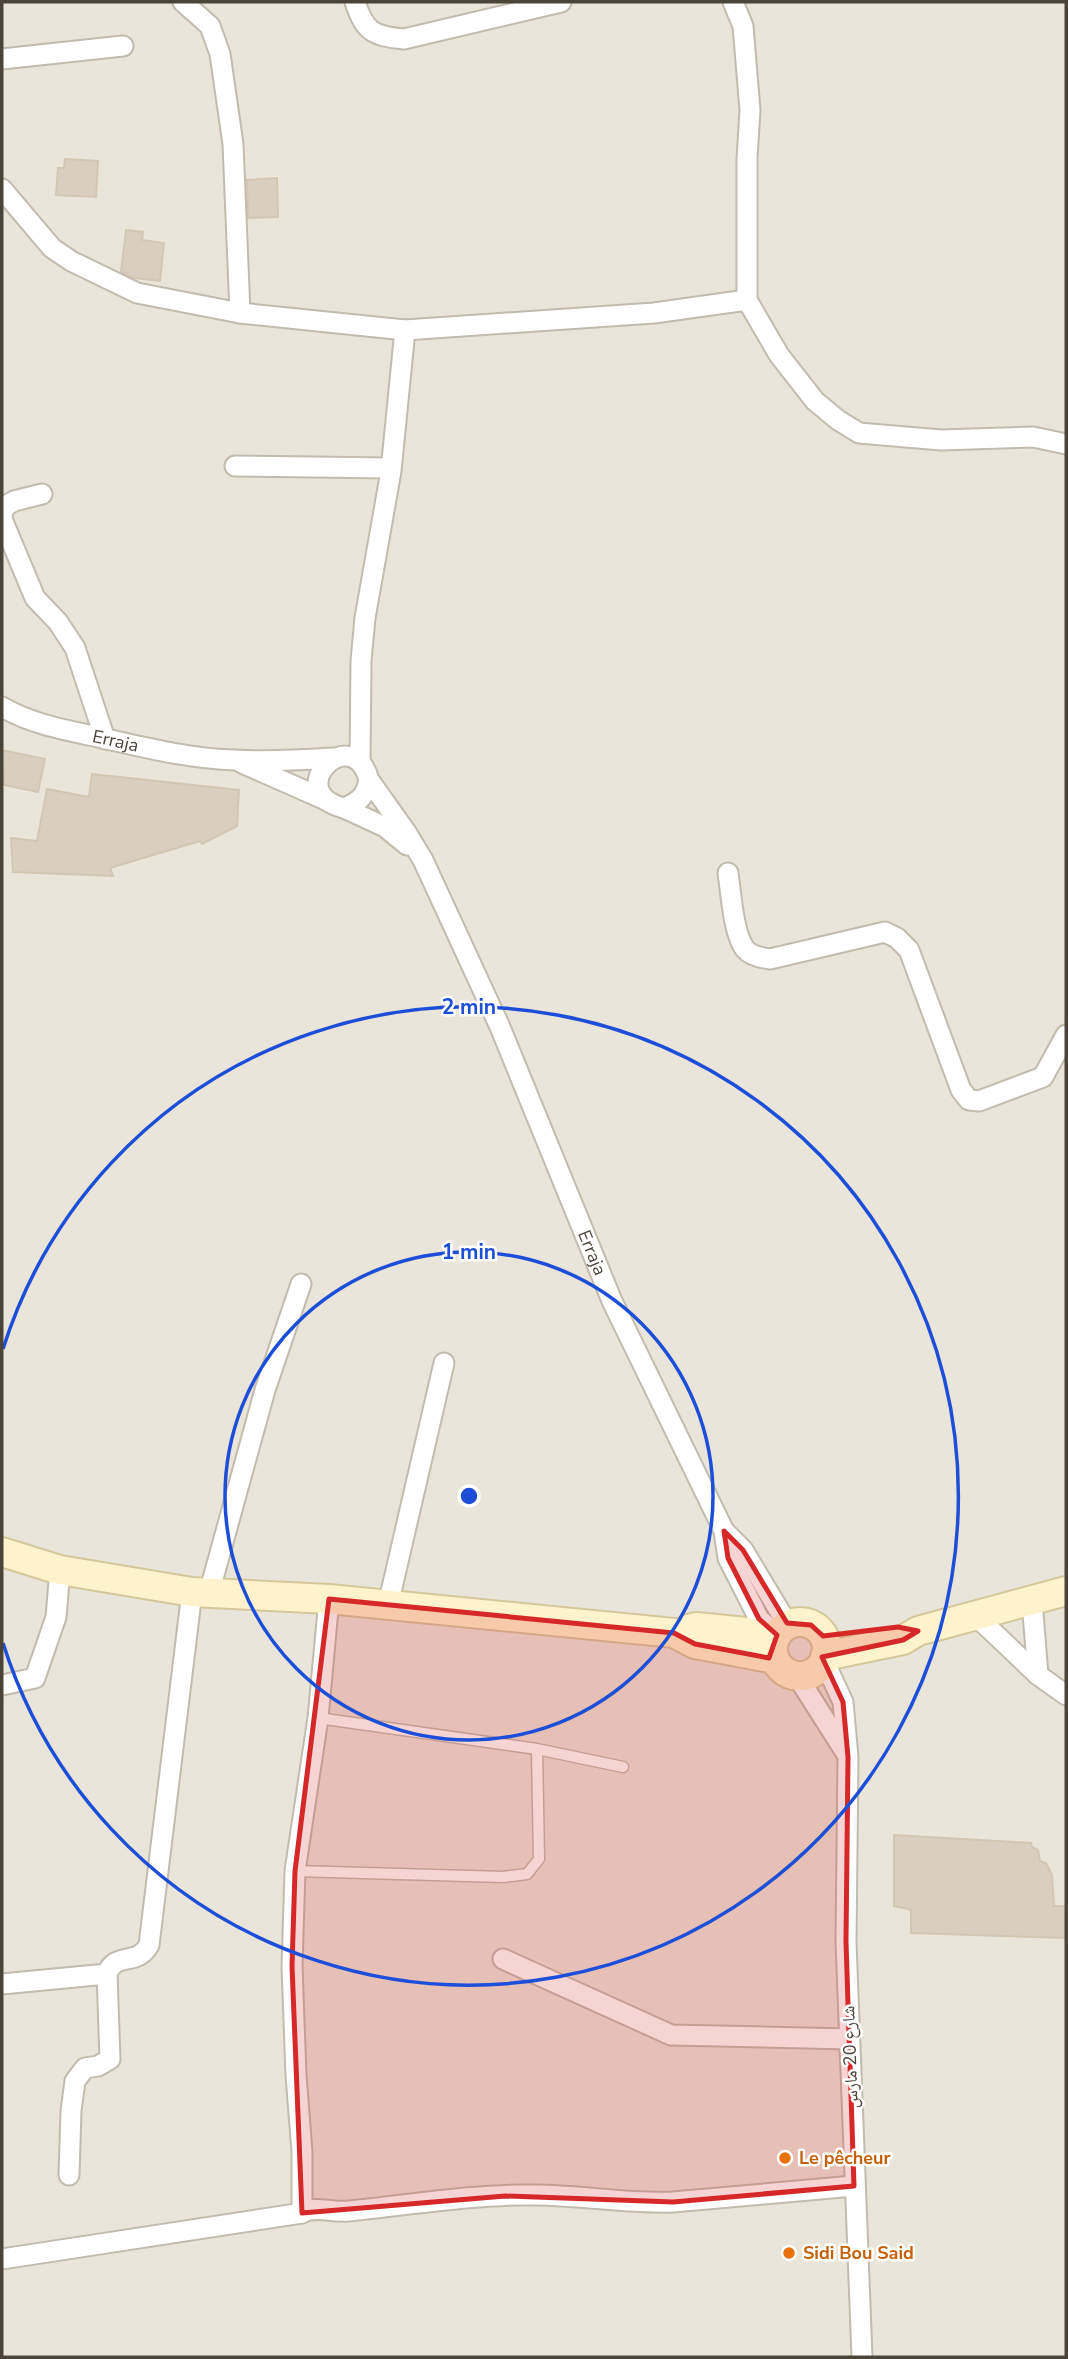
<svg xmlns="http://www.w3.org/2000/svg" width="1068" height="2359" viewBox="0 0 1068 2359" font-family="'Nunito Sans','Noto Naskh Arabic',sans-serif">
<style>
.residential{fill:#eae5da}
.building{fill:#d8cfc1;stroke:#d3c7b4;stroke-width:2}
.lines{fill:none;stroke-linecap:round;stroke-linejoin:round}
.service-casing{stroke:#c2bbae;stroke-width:13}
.minor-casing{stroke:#c2bbae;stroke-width:23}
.secondary-casing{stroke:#d6c79b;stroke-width:32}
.service{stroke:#fff;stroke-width:10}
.minor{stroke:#fff;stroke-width:19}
.secondary{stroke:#fff3cd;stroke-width:28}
.marked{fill:#d62828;fill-opacity:0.2;stroke:#d62828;stroke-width:5;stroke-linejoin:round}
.ring{fill:none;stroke:#1d4ed8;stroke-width:3.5}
.food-dot{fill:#e8710a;stroke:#fff;stroke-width:2.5}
.labels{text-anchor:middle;stroke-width:5;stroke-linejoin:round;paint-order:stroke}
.street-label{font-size:18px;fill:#4b4439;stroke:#fff}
.food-label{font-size:18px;font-weight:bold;fill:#c56008;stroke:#fff;text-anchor:start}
.centre{fill:#1d4ed8;stroke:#fff;stroke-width:3.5}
.ring-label{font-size:21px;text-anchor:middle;font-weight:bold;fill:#1d4ed8;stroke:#fff;stroke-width:5;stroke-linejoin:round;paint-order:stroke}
</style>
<rect width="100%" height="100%" fill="#f6f3ec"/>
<!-- residential -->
<path class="residential" d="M2 2H1066V2357H2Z"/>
<!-- building -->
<path class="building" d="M65 159 98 161 96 197 56 195 58 168H64Z
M277 178 278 217 248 218 247 180Z
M126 230 143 232 142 240 164 243 160 281 134 278 121 272Z
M2 750 45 759 38 792 4 785Z
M92 774 239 790 237 826 202 844 200 841 110 868 113 876 13 872 11 838 37 841 47 789 89 797Z
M894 1835 1031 1843 1032 1847 1038 1850 1040 1861 1046 1863 1052 1875 1054 1906H1066V1938L911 1933V1910L894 1906Z"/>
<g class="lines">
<!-- service casing -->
<g class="service-casing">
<path id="service" d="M318 1718 537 1749 623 1767
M295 1871 503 1877 527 1874 539 1859 537 1749"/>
</g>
<!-- minor casing -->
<g class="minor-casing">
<g id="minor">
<path d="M183 2 210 26 220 54 233 144 240 313"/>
<path d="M355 2C365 32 373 36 404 39L561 2"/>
<path d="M733 2 743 26 750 110 747 159V300"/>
<path d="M2 59 123 46"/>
<path d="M2 189 52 248 71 261 137 293 240 313 405 330 654 313 747 300 779 355 815 401 838 420 859 433 941 440 1033 437 1066 444"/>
<path d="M235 466 391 468"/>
<path d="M2 517 4 507 14 501 42 494"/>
<path d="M2 519 35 598 58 622 75 648 105 739"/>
<path id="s1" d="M2 707C31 724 65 730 98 737 143 747 190 759 235 760 267 762 300 760 332 758"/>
<path d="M360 762 361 661 365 618 391 471 405 330"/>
<path d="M242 763 326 800"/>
<path id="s2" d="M369 780C366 796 359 802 344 808 280 792 352 719 369 780L406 832 423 860 500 1027 612 1301 724 1531 728 1558 759 1619 777 1635"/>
<path d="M344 808 385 827 407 845"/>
<path d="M728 873C731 892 733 933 745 949 751 956 762 958 770 959L885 932 897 938 909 950 961 1090 969 1100 979 1101 1043 1077 1066 1035"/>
<path d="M724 1531 743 1550 788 1625"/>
<path d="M209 1593 265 1390 301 1284"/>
<path d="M1032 1601 1038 1675"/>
<path d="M388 1605 444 1363"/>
<path d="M976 1616 1038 1675 1066 1695"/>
<path d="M824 1661 843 1702 848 1757 846 1942 862 2357"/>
<path d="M797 1676 846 1753"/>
<path d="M2 1685 35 1678 56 1617 60 1570"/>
<path d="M503 1959 671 2035 849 2039"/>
<path d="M2 1984 107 1974C115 1951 137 1967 149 1945L192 1592"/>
<path d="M69 2175 71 2111 75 2081 85 2068 98 2066 110 2059 107 1974"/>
<path d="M302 2213C314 2205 333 2213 348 2211 410 2205 472 2194 534 2195 581 2195 626 2204 673 2202L854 2186"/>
<path d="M2 2259 302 2213V2152L296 2075 292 1966 295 1871 318 1718 329 1599"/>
</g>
</g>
<!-- secondary casing -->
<g class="secondary-casing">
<path id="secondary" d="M2 1552 60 1570 192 1592 329 1599 674 1633 695 1644 775 1659
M773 1649a27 27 0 1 1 54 0a27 27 0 1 1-54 0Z
M688 1629 696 1627 746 1632 775 1638
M825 1656 903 1640 918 1631 1066 1591"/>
</g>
<!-- service -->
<use href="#service" class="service"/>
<!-- minor -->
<use href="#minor" class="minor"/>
<!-- secondary -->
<use href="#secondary" class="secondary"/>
</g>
<!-- marked area -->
<path class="marked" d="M724 1531 743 1550 787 1623 811 1625 823 1636 898 1627 918 1631 903 1640 822 1657 843 1702 848 1757 846 1942 854 2186 673 2202 505 2196 302 2213 292 1966 295 1871 329 1599 674 1633 695 1644 769 1658 777 1635 759 1619 728 1558Z"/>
<!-- distance rings -->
<g class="ring">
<circle cx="469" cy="1496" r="244"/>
<path d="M3 1349A489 489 0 1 1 3 1643"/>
</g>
<!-- markers -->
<g class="food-dot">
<circle cx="785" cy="2158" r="7"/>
<circle cx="789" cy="2253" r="7"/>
</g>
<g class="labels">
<!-- street labels -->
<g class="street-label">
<text dy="6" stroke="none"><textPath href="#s1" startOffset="119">Erraja</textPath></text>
<text dy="6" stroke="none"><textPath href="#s2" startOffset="681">Erraja</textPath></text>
<text transform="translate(850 2057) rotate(-92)" y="6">شارع 20 مارس</text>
</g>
<!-- food labels -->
<g class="food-label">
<text x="799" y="2164">Le pêcheur</text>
<text x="803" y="2259">Sidi Bou Said</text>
</g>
</g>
<circle cx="469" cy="1496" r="10" class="centre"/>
<g class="ring-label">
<text x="469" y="1014">2 min</text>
<text x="469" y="1259">1 min</text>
</g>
<!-- border -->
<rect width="1068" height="2359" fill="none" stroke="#4b4439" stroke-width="7"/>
</svg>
